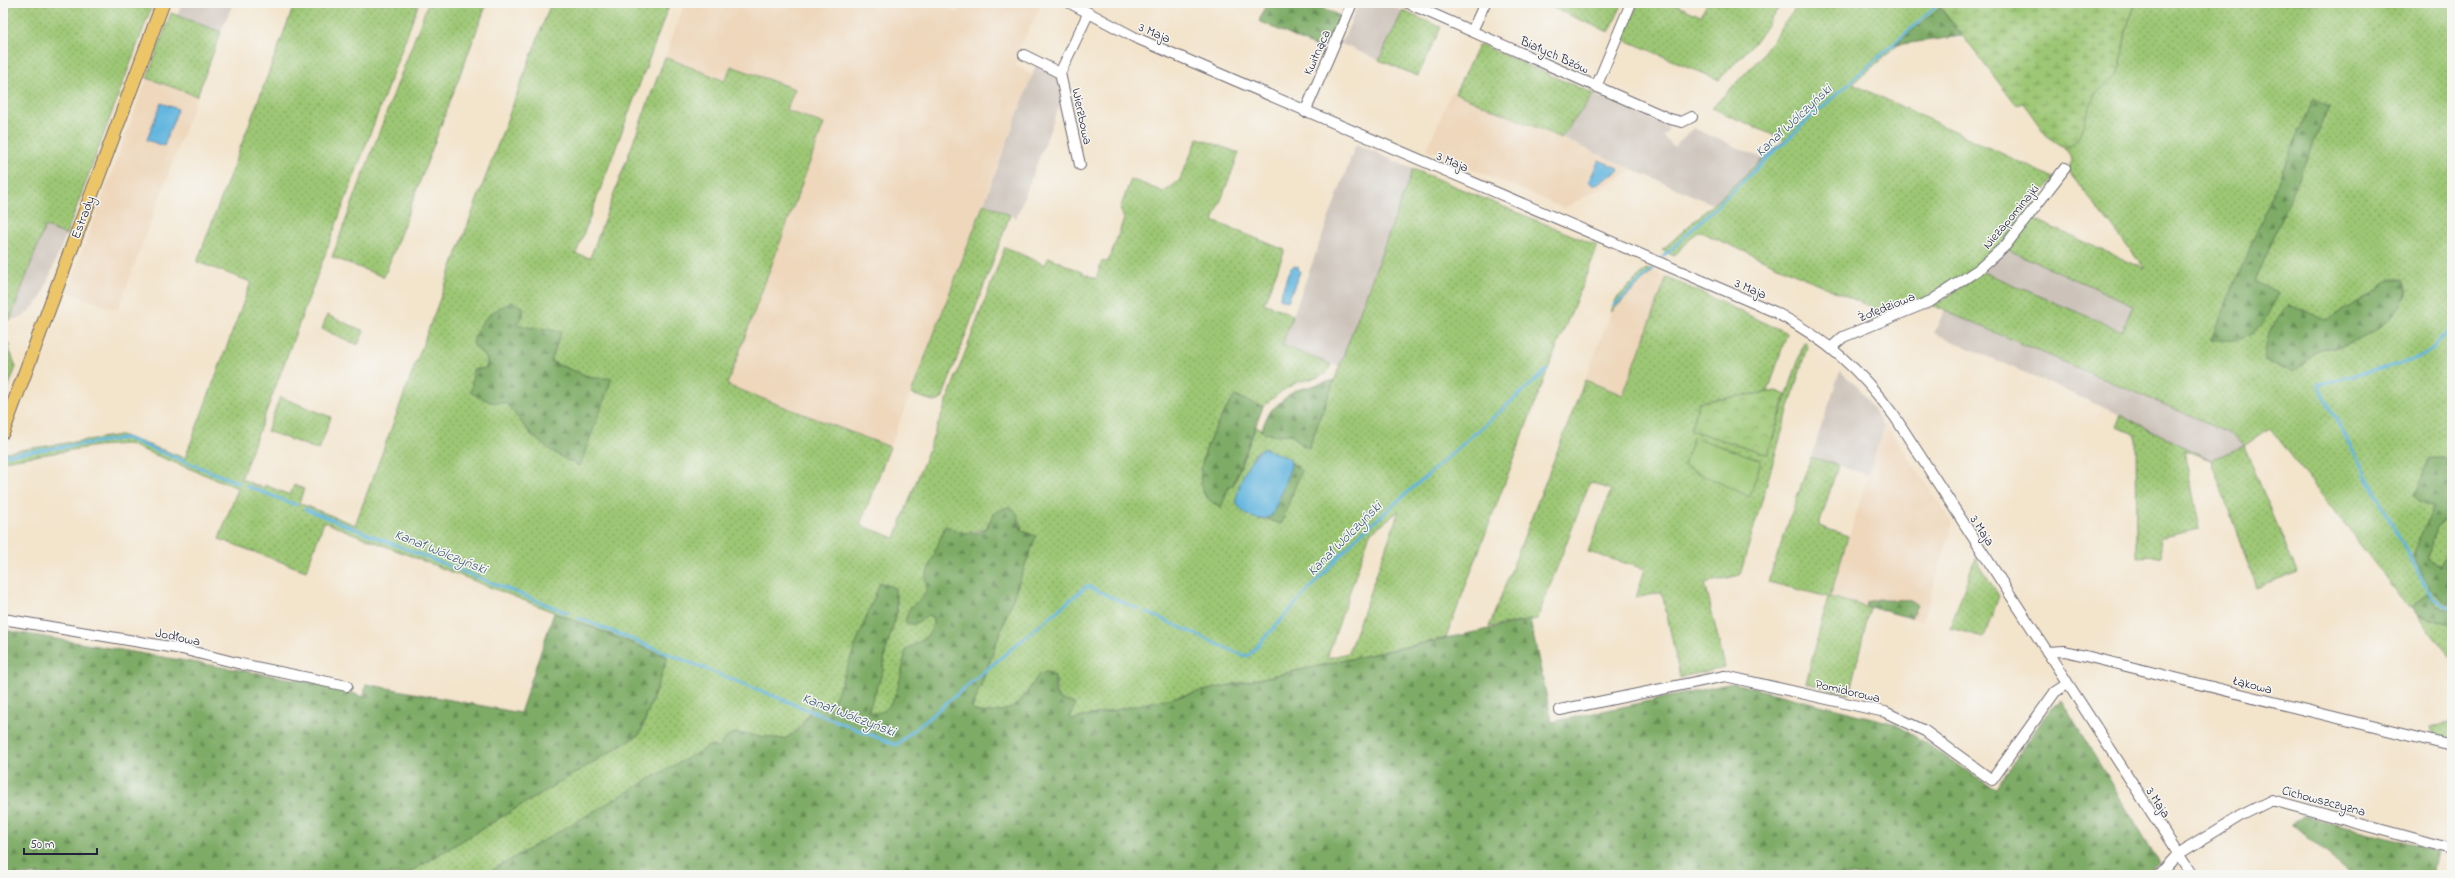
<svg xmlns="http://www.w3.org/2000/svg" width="2455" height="878" viewBox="0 0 2455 878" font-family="'Indie Flower',sans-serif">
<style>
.built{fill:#eed7bb}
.industrial{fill:#ccc2b9}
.grass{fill:url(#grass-dots);stroke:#607458;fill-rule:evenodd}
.forest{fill:url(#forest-firs);stroke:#506750}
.wetland{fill:url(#wetland-marsh);stroke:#607458}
.park{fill:url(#park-crowns);stroke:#607458}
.pitch{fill:#9dc774;stroke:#607458}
.water{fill:#64b6df;stroke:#436c8d}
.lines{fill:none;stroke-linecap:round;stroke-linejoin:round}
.stream{stroke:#64b6df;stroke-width:3}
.minor-casing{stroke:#6b666e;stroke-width:12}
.major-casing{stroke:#6b666e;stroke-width:15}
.minor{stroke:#fff;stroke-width:10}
.major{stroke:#edc569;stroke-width:13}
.labels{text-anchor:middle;stroke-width:3;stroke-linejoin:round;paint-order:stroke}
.street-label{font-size:13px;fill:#22223b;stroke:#f6f6f2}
.water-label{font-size:14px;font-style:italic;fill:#395674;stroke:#f6f6f2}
</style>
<defs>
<pattern id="grass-dots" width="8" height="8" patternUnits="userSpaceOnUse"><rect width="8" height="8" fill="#9dc774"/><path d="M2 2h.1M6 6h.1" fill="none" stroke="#80a160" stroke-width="1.8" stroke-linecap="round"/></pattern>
<pattern id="forest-firs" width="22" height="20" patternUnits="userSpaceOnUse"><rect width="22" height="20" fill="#7eac66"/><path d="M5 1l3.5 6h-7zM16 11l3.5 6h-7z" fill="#678c55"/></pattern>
<pattern id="wetland-marsh" width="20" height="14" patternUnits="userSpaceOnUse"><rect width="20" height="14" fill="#9dc774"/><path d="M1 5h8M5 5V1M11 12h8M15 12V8" fill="none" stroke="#80a160"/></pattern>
<pattern id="park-crowns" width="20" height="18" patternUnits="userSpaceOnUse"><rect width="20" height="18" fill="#9dc774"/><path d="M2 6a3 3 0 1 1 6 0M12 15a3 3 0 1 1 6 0" fill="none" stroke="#80a160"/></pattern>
</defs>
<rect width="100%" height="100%" fill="#f6f6f2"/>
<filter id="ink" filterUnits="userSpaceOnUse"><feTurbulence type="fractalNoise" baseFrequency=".025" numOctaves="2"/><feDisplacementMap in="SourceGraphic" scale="8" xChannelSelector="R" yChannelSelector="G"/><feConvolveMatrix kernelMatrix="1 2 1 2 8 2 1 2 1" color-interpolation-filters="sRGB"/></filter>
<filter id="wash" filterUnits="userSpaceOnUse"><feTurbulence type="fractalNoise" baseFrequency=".012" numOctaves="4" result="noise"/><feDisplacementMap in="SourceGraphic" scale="16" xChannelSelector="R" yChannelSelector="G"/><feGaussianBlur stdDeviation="0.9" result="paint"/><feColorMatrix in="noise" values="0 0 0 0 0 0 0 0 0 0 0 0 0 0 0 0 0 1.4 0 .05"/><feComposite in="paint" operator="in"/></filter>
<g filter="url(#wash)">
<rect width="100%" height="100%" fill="#f3e4cc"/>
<!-- built -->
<path class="built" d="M685 3H940L957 13 962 3H1042L1020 47 1022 49 1015 65 1032 75 890 447 727 385 824 124 786 110 794 89 731 66 725 82 665 57Z
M147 78 197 96 118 310 67 292Z
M1452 91 1634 170 1564 208 1427 149Z
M1653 271 1667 277 1623 395 1585 380 1611 312Z
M1885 423 1953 523 1923 621 1830 597Z"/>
<!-- industrial -->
<path class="industrial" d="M182 3H233L221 32 177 16Z
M1359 3H1384L1403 11 1379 60 1341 44Z
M1036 65 1058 78 1061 93 1060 104 1016 218 984 203Z
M1594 94 1668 127V131L1663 137 1674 147 1693 128 1764 159 1712 204 1561 138Z
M1356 144 1413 169 1339 367 1282 345Z
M45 226 66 235 40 300 23 317 10 320Z
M2006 249 2133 305 2122 332 1983 272Z
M1944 311 2226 431 2244 446 2211 460 2121 415 1934 333Z
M1840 371 1861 390 1884 427 1868 475 1811 457Z"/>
<!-- grass -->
<path class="grass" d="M3 3H153L66 235 45 226 10 320H3Z
M295 3H419L241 479 263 488 265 485 290 495 294 485 304 489 299 503 355 525 551 3H670L576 254 590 258 665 57 725 81 731 66 795 89 786 110 824 124 727 385 890 447 860 525 895 538 1005 247 1045 265 1049 257 1096 279 1102 261 1108 262 1124 219 1120 209 1131 179 1164 192 1179 181 1198 138 1239 153 1213 221 1285 250 1264 303 1293 315 1282 345 1332 365C1324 381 1309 377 1294 384 1282 390 1273 398 1263 407L1235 396C1219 418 1193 462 1203 491 1205 497 1215 503 1220 508L1229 486H1233L1256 426 1260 428 1261 431 1272 435 1292 434 1300 443 1309 448 1413 169 1598 246 1546 374 1446 638 1069 720 1064 701 1056 695V680L1032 684C1022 702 1014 710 994 712 985 713 980 713 972 709L1036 536 1022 531 1020 520H990L986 528 965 534 945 526 927 589 923 597 909 609 921 621 929 615 933 618C935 636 919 641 906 650 902 668 898 723 868 712L883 671 885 653 897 612V596L831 709 813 702C807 718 801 732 784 739L735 733 728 736 719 748 709 746 484 875H405L640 734 668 657 324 522 306 571 219 539 238 488 128 444 97 446 3 461 6 452 121 435 185 458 251 282 197 262ZM515 323 529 328 550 329 551 362 593 378 535 439 506 403 490 402 473 370 487 368V359L473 344ZM1258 451 1290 459 1291 463 1298 467 1281 524 1267 519 1259 520 1239 486 1254 455ZM1399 511 1348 653 1327 658 1370 533Z
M428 3H487L384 277 332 257Z
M1541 3H1623L1609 32Z
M1638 3H1671L1701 16 1707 3H1782L1756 41 1719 80 1623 39Z
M1794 3H1937L1940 8 1853 84 2054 178 2000 247 1950 287 1889 315 1698 231 1674 256 1662 250 1784 140 1712 108 1757 61 1798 5Z
M2136 3H2452V367L2447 369 2448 389 2452 395V463L2443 458 2418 501 2434 507 2412 555 2448 603 2452 593V610L2437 606 2427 594 2409 608 2270 428 2244 446 2297 572 2256 587 2211 460 2184 450 2200 529 2160 538 2162 556 2137 557 2136 434 2116 427 2121 415 2211 460 2244 446 2226 431 1933 306 1983 272 2122 331 2133 305 2006 249 2031 218 2145 269 2068 171 2072 159 2065 148 2072 145 2095 94 2121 63 2125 31ZM2313 100 2329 106 2255 282 2212 339ZM2386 281 2380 327C2367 334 2354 344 2339 347 2334 349 2328 347 2323 348 2302 353 2310 375 2279 368L2303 309 2313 316 2327 320 2378 290Z
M1403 11 1441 27 1418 76 1379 60Z
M171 13 221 32 197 96 147 78Z
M1479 44 1594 94 1561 138 1455 93Z
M984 203 1010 215 942 399 936 402 911 394Z
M1646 269 1653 271 1611 312 1616 299Z
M1667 277 1787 333 1768 392 1699 402 1690 430 1768 454 1804 342 1808 343 1740 575 1705 583 1725 668 1680 677 1662 592 1636 598 1645 569 1588 552 1611 490 1590 482 1537 619 1489 627 1585 380 1623 395Z
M327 315 364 331 358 345 322 329Z
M3 337 11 346 9 348 16 367 3 401Z
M280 397 331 417 319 450 267 431Z
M1811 457 1838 465 1819 526 1848 536 1830 597 1870 608 1849 694 1806 683 1828 597 1768 582Z
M2452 516V552L2446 553 2441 566 2426 559 2437 528Z
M1975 558 1999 596 1984 637 1950 628Z
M2418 616 2452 624V658Z
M2452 722V740L2434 736 2430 728Z"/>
<!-- forest -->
<path class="forest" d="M1267 3H1313L1342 17 1327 52 1259 21Z
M1940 8 1962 36 1895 45Z
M2313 99 2329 106 2255 282 2278 292C2263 328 2254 346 2211 339Z
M2393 279H2403L2407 291C2399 318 2365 341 2339 347 2334 349 2328 347 2323 348 2310 351 2305 367 2292 371L2265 361C2262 336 2274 323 2289 305L2327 320 2378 290 2386 281Z
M512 302 523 307V317L516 324C531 329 546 328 561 332L551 362 593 378H612L580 466C542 450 531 434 506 403L490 402 471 393 473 370 487 368V359L473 344C477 322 491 311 512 302Z
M1334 380 1309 448 1302 445 1292 434 1272 435 1261 431 1269 412 1293 391Z
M1235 396 1263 407 1232 487 1229 486 1221 508C1214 504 1206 499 1203 492 1192 464 1220 417 1235 396Z
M2429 458H2443L2452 463V516L2437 528 2426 559 2440 566 2446 553 2452 552V593L2448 603 2433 593 2412 555 2433 507 2418 501 2415 496Z
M1291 463 1301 471 1281 524 1267 519 1273 514Z
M1008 507C1022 512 1016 520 1022 531L1036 536 972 709C979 714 985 713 993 712 1022 709 1024 695 1039 674 1066 666 1049 688 1057 697 1061 701 1070 702 1075 704L1070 720 1530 620 1552 722 1733 683 1896 724 1995 789 2050 709 2061 700 2159 863 2147 875H484L660 773 710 746 719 748C723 739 726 737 735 733L784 739C801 732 807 718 813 702L831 709 880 582 895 588 897 612 885 653 883 671 868 711C897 724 902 667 906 650 919 641 935 636 933 618L929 615C919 618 917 629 905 622L909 609 923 597 927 589 925 578 945 526C958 531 972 538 985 529 989 526 992 517 995 512Z
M2427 594 2437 606 2452 610V624L2418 616 2411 607Z
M1879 599C1893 603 1905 595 1917 605L1911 618 1866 606 1867 602Z
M554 613 668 657 640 734 405 875H3V630L328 685 364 697 366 684 520 713Z
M2305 816 2437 851 2432 875H2353L2292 824Z"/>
<!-- wetland -->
<path class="wetland" d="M1937 3H2136L2125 31 2124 51 2117 76 2095 94 2078 138 2072 145 2065 148 2046 135 2023 103 2016 105Z"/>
<!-- park -->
<path class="park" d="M1776 391 1786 395 1768 454 1690 430 1699 402Z"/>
<!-- pitch -->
<path class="pitch" d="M1693 437 1761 460 1750 497 1684 466Z"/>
<!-- water -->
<path class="water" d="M161 103 178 109 164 146 147 140Z
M1599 160 1618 168 1619 171 1593 186 1589 181Z
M1294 266 1298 267 1300 272 1288 301 1280 298V296L1290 269Z
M1264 448 1290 459 1291 466 1273 514C1261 525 1242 516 1236 501 1239 483 1248 457 1264 448Z"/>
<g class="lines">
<!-- stream -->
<path class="stream" d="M1664 256 1812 116 1940 3
M1614 306 1653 269
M2452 327 2432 349 2410 361 2318 385 2432 598 2452 608
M5 455 126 438 239 483
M247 486 296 505
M305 509 568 613
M1146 612 1244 656 1249 655 1357 537 1547 370
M579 618 896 745 1087 586 1138 609"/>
</g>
</g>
<g filter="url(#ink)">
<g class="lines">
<!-- minor casing -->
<g class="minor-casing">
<path id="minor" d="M1070 3 1134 37 1775 312C1828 341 1859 368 1895 417L2192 875
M1408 3 1670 119 1682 122 1692 117
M1472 31 1485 3
M1024 55 1060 73
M1596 87 1631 3
M1305 112 1352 3
M1080 165 1060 73 1088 14
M1832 347 1843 337 1931 301 1979 269 2006 245 2065 168
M3 619 182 649 241 664 347 686
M2047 652 2065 651 2452 746
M1560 710 1725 676 1885 712 1925 731 1992 780 2055 692 2067 684
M2159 875 2177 855 2240 816 2272 800 2452 849"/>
</g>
<!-- major casing -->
<g class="major-casing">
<path id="major" d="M3 432 163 3"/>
</g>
<!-- minor -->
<use href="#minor" class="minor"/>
<!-- major -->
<use href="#major" class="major"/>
</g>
</g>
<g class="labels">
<!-- street labels -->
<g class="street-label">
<text transform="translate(1155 32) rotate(23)" y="5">3 Maja</text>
<text transform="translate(1316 52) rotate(-66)" y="5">Kwitnąca</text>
<text transform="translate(1555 54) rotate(24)" y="5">Białych Bzów</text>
<text transform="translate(1083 116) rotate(78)" y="5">Wierzbowa</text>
<text transform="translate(1453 161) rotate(23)" y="5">3 Maja</text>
<text transform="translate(2010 216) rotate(-50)" y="5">Niezapominajki</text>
<text transform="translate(82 217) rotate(-69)" y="5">Estrady</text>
<text transform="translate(1751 288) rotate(23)" y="5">3 Maja</text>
<text transform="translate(1886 306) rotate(-22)" y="5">Żołędziowa</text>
<text transform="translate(1983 530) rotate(57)" y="5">3 Maja</text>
<text transform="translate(178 636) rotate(12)" y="5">Jodłowa</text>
<text transform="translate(2253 684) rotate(14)" y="5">Łąkowa</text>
<text transform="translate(1848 690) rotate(13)" y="5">Pomidorowa</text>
<text transform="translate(2324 800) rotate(15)" y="5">Cichowszczyzna</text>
<text transform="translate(2159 802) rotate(57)" y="5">3 Maja</text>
</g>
<!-- water labels -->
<g class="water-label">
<text transform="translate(1793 120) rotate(-43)" y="5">Kanał Wólczyński</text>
<text transform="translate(1344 538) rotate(-45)" y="5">Kanał Wólczyński</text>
<text transform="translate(441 551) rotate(22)" y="5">Kanał Wólczyński</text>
<text transform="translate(849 714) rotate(21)" y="5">Kanał Wólczyński</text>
</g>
</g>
<!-- margin -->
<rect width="2455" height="878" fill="none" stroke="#f6f6f2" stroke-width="16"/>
<!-- scale -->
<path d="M24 848v6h73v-6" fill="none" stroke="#22223b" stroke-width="2"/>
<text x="30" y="848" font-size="12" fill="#22223b" stroke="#f6f6f2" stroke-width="3" paint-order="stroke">50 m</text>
</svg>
